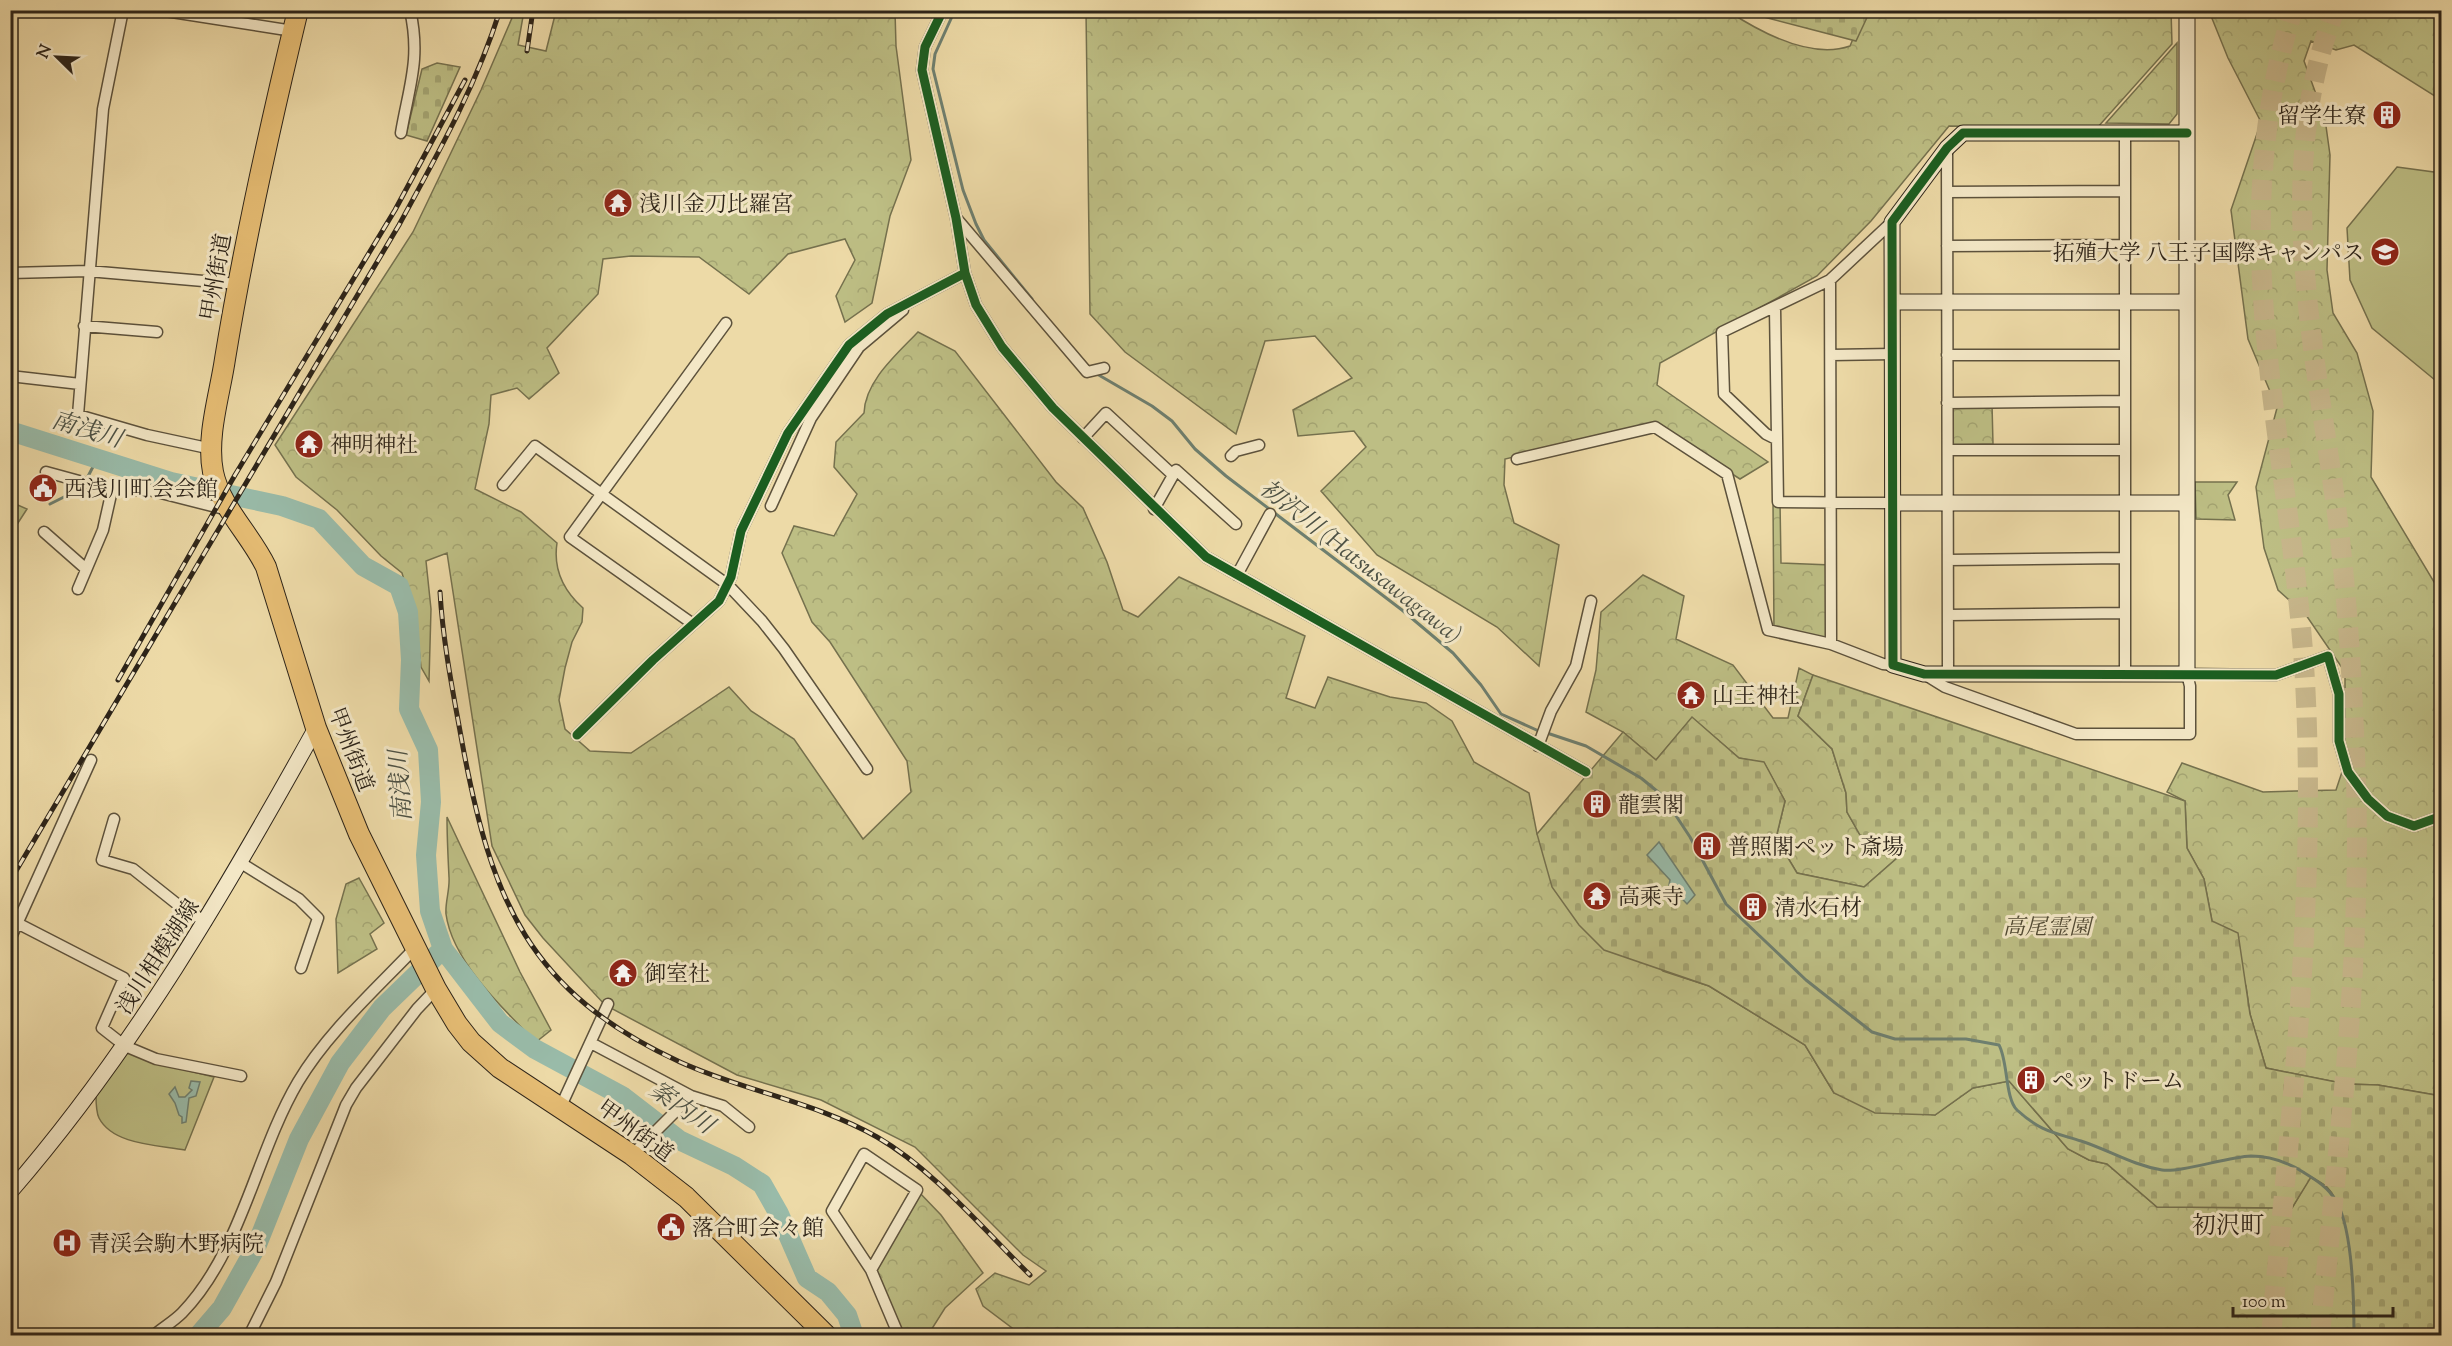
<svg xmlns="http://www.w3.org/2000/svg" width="2452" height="1346" viewBox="0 0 2452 1346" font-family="'Sorts Mill Goudy','Noto Serif JP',serif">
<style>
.forest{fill:url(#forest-crowns);stroke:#75714e;stroke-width:1.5}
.cemetery{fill:url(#cemetery-stones);stroke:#75714e;stroke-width:1.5}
.garden{fill:#bdbe84;stroke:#75714e;stroke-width:1.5}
.water{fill:#99bba9;stroke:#6e7f6f;stroke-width:1.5}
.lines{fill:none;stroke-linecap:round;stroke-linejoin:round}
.stream{stroke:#6e7f6f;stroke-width:3}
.river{stroke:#99bba9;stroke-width:20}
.highway-tunnel{stroke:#c7b68b;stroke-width:20;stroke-dasharray:20 10;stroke-linecap:butt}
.street-casing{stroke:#5d523c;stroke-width:13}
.secondary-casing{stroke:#2d2419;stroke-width:17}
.highway-casing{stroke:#2d2419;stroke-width:22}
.street{stroke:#f3e7c6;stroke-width:10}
.secondary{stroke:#f3e7c6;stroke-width:15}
.highway{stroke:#e6bd74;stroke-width:20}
.rail-casing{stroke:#2d2419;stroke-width:5}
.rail{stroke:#f3e7c6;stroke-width:3;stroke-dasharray:9;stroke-linecap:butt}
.cycleway-casing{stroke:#f3e7c6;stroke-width:13}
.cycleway{stroke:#1b5e20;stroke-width:9}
.labels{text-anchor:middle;stroke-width:6;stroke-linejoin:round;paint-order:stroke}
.poi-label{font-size:22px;fill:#2d2419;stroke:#f3e7c6;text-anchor:start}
.street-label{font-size:22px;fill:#2d2419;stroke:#f3e7c6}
.park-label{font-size:22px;font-style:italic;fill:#514a34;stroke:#f3e7c6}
.water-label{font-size:24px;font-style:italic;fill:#4d5144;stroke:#f3e7c6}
.neighbourhood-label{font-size:24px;fill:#2d2419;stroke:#f3e7c6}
</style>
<defs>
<pattern id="forest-crowns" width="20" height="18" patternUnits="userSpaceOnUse" patternTransform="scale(1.5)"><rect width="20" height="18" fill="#bdbe84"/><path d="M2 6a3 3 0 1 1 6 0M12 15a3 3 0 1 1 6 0" fill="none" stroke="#a3a371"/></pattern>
<pattern id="cemetery-stones" width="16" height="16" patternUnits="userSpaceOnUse" patternTransform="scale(1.5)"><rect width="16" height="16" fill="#bdbe84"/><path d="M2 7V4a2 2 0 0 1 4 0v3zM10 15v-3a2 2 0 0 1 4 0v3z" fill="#a3a371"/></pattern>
</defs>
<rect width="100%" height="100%" fill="#eddaa7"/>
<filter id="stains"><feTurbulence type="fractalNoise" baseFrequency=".00333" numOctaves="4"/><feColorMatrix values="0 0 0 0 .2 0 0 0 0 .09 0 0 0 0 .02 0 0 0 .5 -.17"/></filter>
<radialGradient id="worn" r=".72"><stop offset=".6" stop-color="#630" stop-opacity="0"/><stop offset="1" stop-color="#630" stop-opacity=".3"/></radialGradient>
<!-- forest -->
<path class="forest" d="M2171 10 2172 44 2097 128 1949 126 1871 221 1817 276 1660 363 1657 385 1768 462 1740 479 1655 424 1505 459 1504 485 1514 523 1559 545 1539 666 1497 627 1377 555 1321 491 1366 447 1354 431 1298 436 1293 410 1352 378 1315 336 1265 341 1236 434 1125 352 1090 314 1086 11H1728C1760 32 1810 60 1850 46L1865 11Z
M515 11H524L518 45 546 51 556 11H895L896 46 911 160 890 216 872 303 845 322 836 296 855 260 845 239 788 254 749 294 699 257 631 256 603 259 598 294 547 348 559 373 529 399 517 388 491 395 489 424 475 489 521 512 557 543C553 569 564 591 583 608L582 622 572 642 565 668 559 700 565 729 590 751 631 753 729 687 751 711 794 739 863 839 911 792 907 761 830 642 812 622 782 553 794 526 834 536 857 494 834 467 836 442 864 413C865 381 897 354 918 332L955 351 1056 482 1083 508 1107 562 1123 610 1138 617 1179 577 1305 636 1286 698 1315 708 1328 677 1390 697 1426 703 1452 721 1474 762 1529 793 1537 834 1663 971 1709 986 1805 1045 1834 1093 1935 1115 1973 1088 2009 1081 2068 1149 2089 1160 2107 1164 2157 1207 2292 1208 2310 1177C2315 1180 2323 1182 2327 1186 2354 1213 2354 1299 2354 1335H1017L1016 1331 983 1306 976 1289 995 1273 1029 1285 1046 1271 1023 1255 915 1147 821 1100 737 1075 605 1005 543 938 525 915 492 846 447 553 426 561 431 609 429 681 421 667 416 621 402 573 381 556 337 510 296 477 275 445 413 232 481 90Z
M2209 11H2433L2441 17V100L2354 45 2336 50 2311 41 2304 61 2325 119 2330 155 2327 270 2333 313 2357 353 2373 411 2371 477 2434 582 2441 588V1096L2378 1085 2346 1084 2266 1068 2250 1014 2246 986 2212 921 2204 879 2187 848 2185 801 2167 792 2182 763 2263 792 2336 790 2345 763V672L2306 615 2278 590 2264 548 2256 487 2277 408 2248 339 2231 210 2261 122 2228 58Z
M2177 43V114L2169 124 2106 123Z
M1992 404 1993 444 1953 445V405Z
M2195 482H2237L2228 495 2235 520 2196 519Z
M11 502 27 509 16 526 11 524Z
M1773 502H1780L1781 563 1831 565V644L1774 631Z
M1643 575 1684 596 1676 639 1733 665 1773 718H1788L1799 668 1813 675 1798 716 1832 749 1846 793 1847 812 1860 835 1905 851 1864 887 1797 873 1776 838 1785 801 1764 763 1739 758 1692 718 1656 760 1623 732 1586 712 1596 670 1601 612Z
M447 817 520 972 551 1030 536 1042C504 1010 452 961 446 914 445 902 450 890 449 877 448 857 447 838 447 817Z
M359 878 384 923 370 934 377 949 338 973 336 919 346 884Z
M917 1190 941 1215 983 1273 945 1308 928 1335 899 1336 871 1270Z"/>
<!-- cemetery -->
<path class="cemetery" d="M1750 11H1870L1856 41 1760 16Z
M437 63 460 67 427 141 406 135 422 69Z
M1813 675 2185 801 2187 848 2204 879 2212 921 2238 933 2250 1014 2266 1068 2346 1084 2378 1085 2441 1096V1335H2354C2354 1298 2354 1215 2327 1187 2323 1183 2316 1180 2311 1177L2292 1208 2157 1207 2107 1164 2089 1160 2068 1149 2009 1081 1973 1088 1935 1115 1875 1113 1834 1093 1805 1045 1709 986 1604 950 1579 925 1552 887 1537 834 1623 732 1656 760 1692 717 1739 758 1764 762 1785 801 1776 838 1797 873 1864 887 1905 851 1860 835 1847 812 1846 793 1832 749 1798 716Z"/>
<!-- garden -->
<path class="garden" d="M2397 167 2441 173V385L2372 328 2350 280 2347 228Z
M128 1050 165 1065 214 1077 185 1150C158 1145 113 1145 99 1118 96 1112 96 1102 96 1095Z"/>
<!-- water -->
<path class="water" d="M1013 11H1053V16H1013Z
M1659 842 1695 895 1687 904 1669 885 1670 880 1647 855Z
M191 1081 200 1082 196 1096 189 1098 186 1122 182 1123V1117L179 1115 175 1103 169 1094 175 1087 179 1097H185L192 1090 189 1088Z"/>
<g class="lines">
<!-- stream -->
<path class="stream" d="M955 10 935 54 933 69 963 190 976 224 984 240 1032 299
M1097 374 1152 406 1172 421 1195 449 1226 476 1402 610 1453 653 1481 685 1501 714 1541 732
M50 504 82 488 98 457
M1547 733 1586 746 1641 778 1663 796 1690 837 1726 904 1806 980 1872 1032 1895 1039H1966L1999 1045C2008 1061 2005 1098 2017 1110 2040 1131 2052 1132 2081 1141 2109 1150 2132 1165 2162 1170 2180 1173 2227 1157 2251 1156 2270 1156 2287 1162 2303 1172 2316 1180 2328 1187 2336 1201 2353 1229 2354 1302 2354 1336"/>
<!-- river -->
<path class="river" d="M10 431 171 482 282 506 319 519 363 566 399 586 408 612 411 660 409 709 428 750 431 802 426 855 430 911 443 949 500 1023 535 1049 622 1096 679 1140 734 1166 762 1184 779 1214 807 1278 828 1292 847 1315 854 1336
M198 1336 222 1308 256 1247 299 1139 340 1063 382 1008 443 949"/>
<!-- highway-tunnel -->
<path class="highway-tunnel" d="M2271 1336C2290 1118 2317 899 2305 681 2292 449 2220 242 2293 10
M2320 1336C2337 1151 2362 966 2356 781 2353 692 2348 602 2337 514 2315 348 2272 173 2335 10"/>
<!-- street casing -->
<g class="street-casing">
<path id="street" d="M123 10 103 109 78 415 147 435 212 449
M159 10 293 31
M943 10 925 47 922 70 956 218 965 273 976 305 1002 347 1053 408 1206 557 1586 772
M401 133C409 86 421 59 410 10
M1947 149 1948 674
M1947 192 2125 191
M957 219 1087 372 1104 368
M1947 246 2125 245
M10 273 88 271 238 284
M1830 280 1831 644
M1775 308 1778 502 1893 503
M84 326 157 332
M1831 355 1893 354
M1947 355H2125
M10 376 80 384
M1947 403 2125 401
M1083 438 1106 413 1173 475
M1776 439 1766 434 1724 394 1722 332 1830 280 1892 222
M1948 450H2125
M1231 456 1236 451 1259 445
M1517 459 1655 427 1727 474 1768 630 1831 644 1883 664 1893 665
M46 472 112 490H149L228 510
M503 485 535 446 728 585 762 621 784 649 867 769
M771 506 811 418 859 347 903 310
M1154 509 1176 470 1236 524
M44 532 86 569
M1948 560 2125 558
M1237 575 1270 514
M78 589 103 530 112 490
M1948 615 2125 613
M693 624 570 537 726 323
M1924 674 1945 687 2076 734H2190V686L2187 674 2276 675 2328 656 2339 694V741L2348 772 2368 799 2387 816 2414 826 2442 816
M2125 674V132
M577 735 653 660 719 601 731 577 741 531 788 433 849 345 887 314 965 273
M1538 746 1551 711 1576 666 1591 601
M114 819 102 860 133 869 177 904 206 922
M241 863 299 899 318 918 301 968
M17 923 124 978 102 1028 125 1046 156 1059 241 1076
M12 935 91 760
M591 1043 691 1096
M561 1106 608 1004
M632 1155 691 1096 723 1106 749 1127
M871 1270 917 1190 864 1154 832 1211 871 1270 899 1336
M153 1336C162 1328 173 1322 182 1313 242 1251 255 1155 298 1082 327 1033 376 989 415 948
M249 1336 276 1282 346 1105 356 1088 417 1009 436 989"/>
</g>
<!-- secondary casing -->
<g class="secondary-casing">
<path id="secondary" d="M2187 133H1963L1947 148 1892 222 1893 665 1924 674H2187V10
M1893 302H2187
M1893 503H2187
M10 1192C134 1049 225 892 316 728"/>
</g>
<!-- highway casing -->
<g class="highway-casing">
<path id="highway" d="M298 10C270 126 244 242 225 359 220 394 206 436 213 472 220 507 251 535 266 567L316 728 359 834 436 989 457 1024 471 1042 500 1068 632 1155 686 1197 827 1336"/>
</g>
<!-- street -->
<use href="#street" class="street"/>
<!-- secondary -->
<use href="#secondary" class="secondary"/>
<!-- highway -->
<use href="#highway" class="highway"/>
<!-- rail casing -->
<g class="rail-casing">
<path id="rail" d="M527 51 533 10
M440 592C443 643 453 692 462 742 491 899 528 992 680 1062 744 1091 815 1102 877 1137 934 1170 983 1229 1030 1275
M118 680 235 475 395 210 465 80
M10 881 399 225C437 155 476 87 500 10"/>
</g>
<!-- rail -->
<use href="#rail" class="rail"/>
<!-- cycleway casing -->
<g class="cycleway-casing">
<path id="cycleway" d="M943 10 925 47 922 70 956 218 965 273 976 305 1002 347 1053 408 1206 557 1586 772
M2187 133H1963L1947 148 1892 222 1893 665 1924 674 2276 675 2328 656 2339 694V741L2348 772 2368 799 2387 816 2414 826 2442 816
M577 735 653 660 719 601 731 577 741 531 788 433 849 345 887 314 965 273"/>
</g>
<!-- cycleway -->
<use href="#cycleway" class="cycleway"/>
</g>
<!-- icons -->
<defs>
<g id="building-disc" transform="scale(1.5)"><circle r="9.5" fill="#8f2418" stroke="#f3e7c6"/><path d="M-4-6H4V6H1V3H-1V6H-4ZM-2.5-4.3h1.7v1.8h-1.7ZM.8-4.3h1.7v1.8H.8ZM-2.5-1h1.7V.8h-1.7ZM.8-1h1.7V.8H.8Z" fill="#fff"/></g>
<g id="temple-disc" transform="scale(1.5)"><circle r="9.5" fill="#8f2418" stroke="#f3e7c6"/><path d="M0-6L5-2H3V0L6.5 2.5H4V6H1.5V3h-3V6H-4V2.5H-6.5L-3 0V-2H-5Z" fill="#fff"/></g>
<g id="university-disc" transform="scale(1.5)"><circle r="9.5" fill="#8f2418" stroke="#f3e7c6"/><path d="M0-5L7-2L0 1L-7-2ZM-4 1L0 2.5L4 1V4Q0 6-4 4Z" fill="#fff"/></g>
<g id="civic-disc" transform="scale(1.5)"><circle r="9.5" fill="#8f2418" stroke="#f3e7c6"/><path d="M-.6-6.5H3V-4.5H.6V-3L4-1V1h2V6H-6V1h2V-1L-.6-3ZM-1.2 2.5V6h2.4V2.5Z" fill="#fff"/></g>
<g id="hospital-disc" transform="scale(1.5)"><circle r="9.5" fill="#8f2418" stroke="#f3e7c6"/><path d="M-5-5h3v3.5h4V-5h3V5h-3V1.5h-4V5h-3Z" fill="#fff"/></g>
</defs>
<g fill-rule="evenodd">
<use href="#building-disc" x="2387" y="115"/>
<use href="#temple-disc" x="618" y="203"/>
<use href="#university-disc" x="2385" y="252"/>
<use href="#temple-disc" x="309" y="444"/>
<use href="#civic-disc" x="43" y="488"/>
<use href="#temple-disc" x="1691" y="695"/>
<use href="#building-disc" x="1597" y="804"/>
<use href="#building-disc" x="1707" y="846"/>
<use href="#temple-disc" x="1597" y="896"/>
<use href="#building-disc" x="1753" y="907"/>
<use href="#temple-disc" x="623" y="973"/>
<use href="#building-disc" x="2031" y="1080"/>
<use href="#civic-disc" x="671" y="1227"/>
<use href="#hospital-disc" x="67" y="1243"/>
</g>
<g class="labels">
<!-- poi labels -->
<g class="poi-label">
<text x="2366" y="123" text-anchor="end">留学生寮</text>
<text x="639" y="211">浅川金刀比羅宮</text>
<text x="2364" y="260" text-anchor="end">拓殖大学 八王子国際キャンパス</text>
<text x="330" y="452">神明神社</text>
<text x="64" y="496">西浅川町会会館</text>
<text x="1712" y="703">山王神社</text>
<text x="1618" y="812">龍雲閣</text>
<text x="1728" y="854">普照閣ペット斎場</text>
<text x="1618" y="904">高乘寺</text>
<text x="1774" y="915">清水石材</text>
<text x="644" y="981">御室社</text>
<text x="2052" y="1088">ペットドーム</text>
<text x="692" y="1235">落合町会々館</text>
<text x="88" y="1251">青渓会駒木野病院</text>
</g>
<!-- street labels -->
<g class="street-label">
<text transform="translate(215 277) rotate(-80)" y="8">甲州街道</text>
<text transform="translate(352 749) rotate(69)" y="8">甲州街道</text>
<text transform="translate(157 956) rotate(-57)" y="8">浅川相模湖線</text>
<text transform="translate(636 1130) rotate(36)" y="8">甲州街道</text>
</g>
<!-- park labels -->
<g class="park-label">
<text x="2047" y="934">高尾霊園</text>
</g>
<!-- water labels -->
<g class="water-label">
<text transform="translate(87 429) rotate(17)" y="8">南浅川</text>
<text transform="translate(1361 561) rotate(38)" y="8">初沢川 (Hatsusawagawa)</text>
<text transform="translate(400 786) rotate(-94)" y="8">南浅川</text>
<text transform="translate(682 1107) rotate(35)" y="8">案内川</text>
</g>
<!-- neighbourhood labels -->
<g class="neighbourhood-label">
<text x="2228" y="1233">初沢町</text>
</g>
</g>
<!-- margin -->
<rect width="2452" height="1346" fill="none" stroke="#eddaa7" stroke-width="36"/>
<rect x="12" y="12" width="2428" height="1322" fill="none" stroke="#2d2419" stroke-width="3"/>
<rect x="18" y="18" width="2416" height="1310" fill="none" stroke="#2d2419" stroke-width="1.5"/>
<!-- north arrow -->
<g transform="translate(57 57) rotate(294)" stroke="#f3e7c6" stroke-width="4.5" paint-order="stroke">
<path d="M0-4.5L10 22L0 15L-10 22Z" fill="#2d2419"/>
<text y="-9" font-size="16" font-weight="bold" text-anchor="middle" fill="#2d2419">N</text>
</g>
<!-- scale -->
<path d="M2233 1307v9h160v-9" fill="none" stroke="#2d2419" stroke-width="3"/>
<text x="2242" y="1307" font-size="18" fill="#2d2419" stroke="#f3e7c6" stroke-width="4.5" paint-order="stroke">100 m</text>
<rect width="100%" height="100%" filter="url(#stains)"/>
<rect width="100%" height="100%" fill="url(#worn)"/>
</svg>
